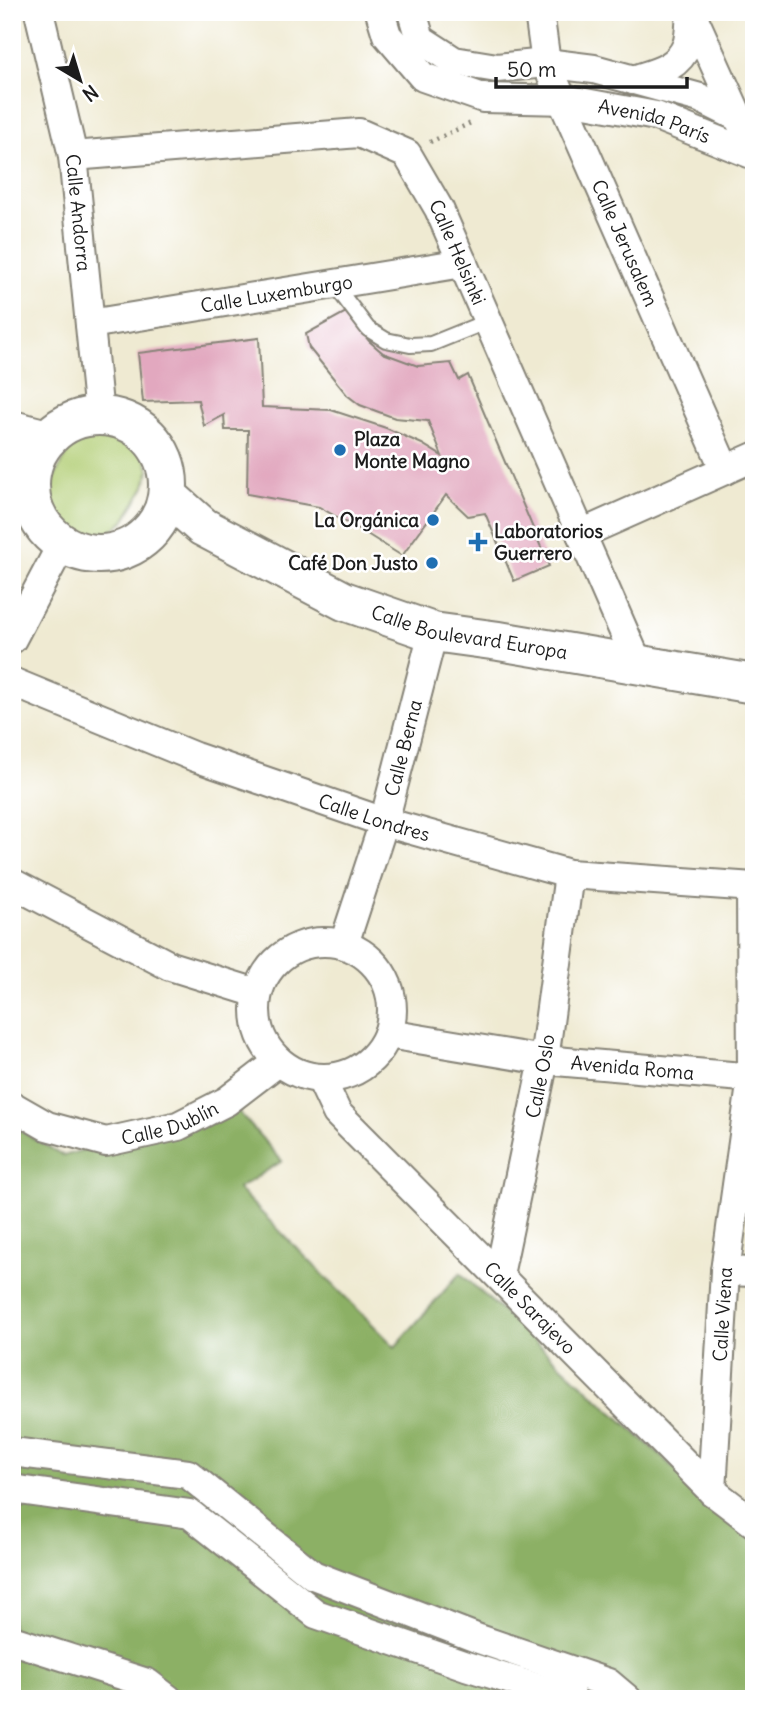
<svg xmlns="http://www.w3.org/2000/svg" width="766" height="1711" viewBox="0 0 766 1711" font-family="Delius,sans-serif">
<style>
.green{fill:#b1cd73;stroke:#667448;stroke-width:2}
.forest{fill:#8cb065;stroke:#546640;stroke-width:2}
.building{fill:#e2a8bf}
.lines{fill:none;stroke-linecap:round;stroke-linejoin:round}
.service-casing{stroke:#868377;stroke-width:18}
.minor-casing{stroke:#868377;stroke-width:32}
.secondary-casing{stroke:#868377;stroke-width:42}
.path{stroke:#868377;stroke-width:4.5;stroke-dasharray:2 5;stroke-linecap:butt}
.service{stroke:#fff;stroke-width:14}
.minor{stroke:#fff;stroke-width:28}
.secondary{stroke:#fff;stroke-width:38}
.poi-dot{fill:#1f6fb2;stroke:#fff;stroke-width:2.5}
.labels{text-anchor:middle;stroke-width:5;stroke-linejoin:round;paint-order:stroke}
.street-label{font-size:19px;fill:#1c1c1c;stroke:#fff}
.poi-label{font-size:19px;font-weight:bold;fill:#1c1c1c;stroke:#fff;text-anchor:start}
</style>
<rect width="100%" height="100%" fill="#fff"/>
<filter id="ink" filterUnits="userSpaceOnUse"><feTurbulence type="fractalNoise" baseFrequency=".0143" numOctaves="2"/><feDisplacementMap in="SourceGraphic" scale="14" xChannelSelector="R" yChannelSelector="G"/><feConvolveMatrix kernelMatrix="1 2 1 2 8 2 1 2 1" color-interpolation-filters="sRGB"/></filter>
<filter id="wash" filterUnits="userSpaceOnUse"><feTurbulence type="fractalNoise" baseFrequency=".00686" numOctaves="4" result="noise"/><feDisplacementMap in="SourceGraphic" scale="28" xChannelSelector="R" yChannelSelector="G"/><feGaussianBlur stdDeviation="1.57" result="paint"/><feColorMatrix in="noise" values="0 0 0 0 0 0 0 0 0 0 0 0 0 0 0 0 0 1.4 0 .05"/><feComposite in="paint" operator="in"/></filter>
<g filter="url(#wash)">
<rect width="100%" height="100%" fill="#efead2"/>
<!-- green -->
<path class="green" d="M103 430 121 431 134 440 145 456 149 470 145 486 124 521 109 533 92 537 76 536 65 528 54 517 50 506 49 487 73 443 87 434Z"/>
<!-- forest -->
<path class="forest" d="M231 1103 282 1161 238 1189 395 1347 460 1273 754 1541V1699H12V1126L64 1156Z"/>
<g id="blocks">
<!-- building -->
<path class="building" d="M346 312 369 341 383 353 418 366 451 363 459 380 468 375 549 566 514 581 485 513 468 516 446 495 402 556 367 534 319 507 247 494 248 430H225L224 415 204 426 198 400 143 402 138 353 259 338 262 407 331 410 386 428 422 444 442 456 428 421 395 418 360 405 347 395 309 348 306 334Z"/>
</g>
</g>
<g filter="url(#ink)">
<use href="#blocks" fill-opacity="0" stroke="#868377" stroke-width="2"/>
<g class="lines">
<!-- service casing -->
<g class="service-casing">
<path id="service" d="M334 284 368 329 386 340 410 345 431 344 488 321"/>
</g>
<!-- minor casing -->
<g class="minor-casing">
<g id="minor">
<path id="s1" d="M39 12 73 156 99 415"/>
<path id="s2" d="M380 12 387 35 423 77 483 98 569 100 656 116 754 155"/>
<path d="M412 12 420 39 454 61 497 68 546 63 594 69 700 98 754 125"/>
<path id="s3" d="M539 12 546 63 725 470"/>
<path d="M691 12 742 125"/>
<path d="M633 80C654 73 678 69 687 45 690 36 690 23 691 12"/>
<path id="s4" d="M73 156 359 133 407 154 439 209 638 664"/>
<path id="s5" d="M90 324 463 263"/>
<path d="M581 534 754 457"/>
<path d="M12 639 62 544"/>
<path id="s6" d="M12 682 195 757 384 822 569 874 754 887"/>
<path d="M12 883 170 966 257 993"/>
<circle cx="324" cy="1010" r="68"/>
<path id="s7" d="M344 944 384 822 433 632"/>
<path id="s8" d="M388 1034 544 1060 754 1078"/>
<path id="s9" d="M321 1079 337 1113 712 1491 754 1523"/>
<path id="s10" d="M12 1106 47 1126 106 1142 178 1126 227 1101 278 1062"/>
<path d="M725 1271 754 1272"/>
<path id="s11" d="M499 1275 544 1060 569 874"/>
<path d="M12 1452 188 1474 313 1575 479 1639 608 1683 627 1699"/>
<path d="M12 1489 190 1514 316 1614 466 1666 573 1699"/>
<path id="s12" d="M712 1491 725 1271 752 1078 751 887"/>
<path d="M12 1640 147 1683 168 1699"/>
</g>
</g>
<!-- secondary casing -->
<g class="secondary-casing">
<g id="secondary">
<circle cx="99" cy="485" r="69"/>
<path d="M12 430 47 439"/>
<path id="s13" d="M168 496 203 527 344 601 433 632 499 641 754 684"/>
</g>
</g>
<!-- path -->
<path class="path" d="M430 142 473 122"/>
<!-- service -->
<use href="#service" class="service"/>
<!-- minor -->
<use href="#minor" class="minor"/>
<!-- secondary -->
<use href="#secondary" class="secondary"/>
</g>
</g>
<!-- markers -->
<g class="poi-dot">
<circle cx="340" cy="450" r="7"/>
<circle cx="433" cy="520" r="7"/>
<path d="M474.5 531.5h7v7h7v7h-7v7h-7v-7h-7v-7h7z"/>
<circle cx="432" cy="563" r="7"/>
</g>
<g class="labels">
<!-- street labels -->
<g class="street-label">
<text dy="7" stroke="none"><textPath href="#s2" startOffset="317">Avenida París</textPath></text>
<text dy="7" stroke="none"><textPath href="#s1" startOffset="205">Calle Andorra</textPath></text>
<text dy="7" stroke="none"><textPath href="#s3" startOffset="248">Calle Jerusalem</textPath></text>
<text dy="7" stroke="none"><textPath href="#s4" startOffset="450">Calle Helsinki</textPath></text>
<text dy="7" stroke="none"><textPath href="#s5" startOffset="189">Calle Luxemburgo</textPath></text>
<text dy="7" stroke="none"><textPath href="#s13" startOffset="336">Calle Boulevard Europa</textPath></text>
<text dy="7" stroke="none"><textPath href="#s7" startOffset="205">Calle Berna</textPath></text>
<text dy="7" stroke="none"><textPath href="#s6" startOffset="387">Calle Londres</textPath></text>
<text dy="7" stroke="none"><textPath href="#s8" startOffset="247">Avenida Roma</textPath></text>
<text dy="7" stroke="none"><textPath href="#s11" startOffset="203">Calle Oslo</textPath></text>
<text dy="7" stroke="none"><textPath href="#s10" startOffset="168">Calle Dublín</textPath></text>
<text dy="7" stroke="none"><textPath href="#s9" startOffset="312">Calle Sarajevo</textPath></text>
<text dy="7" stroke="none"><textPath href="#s12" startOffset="177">Calle Viena</textPath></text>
</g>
<!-- poi labels -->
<g class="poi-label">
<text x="354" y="446">Plaza<tspan x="354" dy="22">Monte Magno</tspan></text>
<text x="419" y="527" text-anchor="end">La Orgánica</text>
<text x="494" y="538">Laboratorios<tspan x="494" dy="22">Guerrero</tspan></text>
<text x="418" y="570" text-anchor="end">Café Don Justo</text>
</g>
</g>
<!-- margin -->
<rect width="766" height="1711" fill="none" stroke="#fff" stroke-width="42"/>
<!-- north arrow -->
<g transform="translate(80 80) rotate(142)" stroke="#ffffff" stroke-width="5" paint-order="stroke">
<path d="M0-5L12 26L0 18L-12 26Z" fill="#1c1c1c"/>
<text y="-10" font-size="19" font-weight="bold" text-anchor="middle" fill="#1c1c1c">N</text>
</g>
<!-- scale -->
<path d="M496 77v10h191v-10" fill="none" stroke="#1c1c1c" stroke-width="3.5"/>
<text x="507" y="77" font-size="21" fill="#1c1c1c" stroke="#ffffff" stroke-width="5" paint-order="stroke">50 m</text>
</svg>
